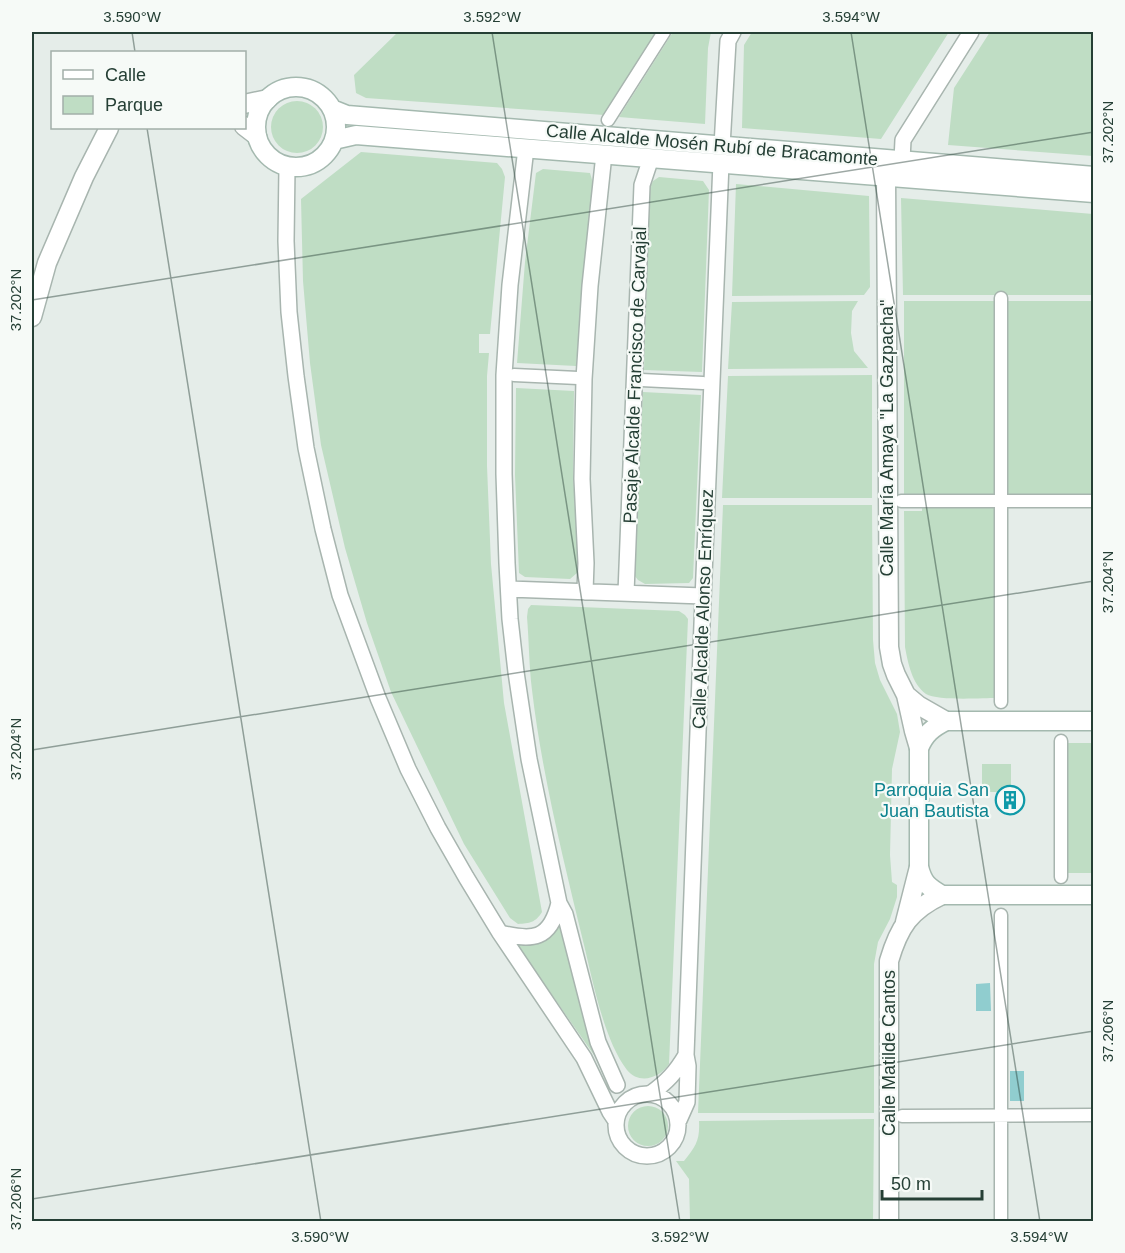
<svg xmlns="http://www.w3.org/2000/svg" width="1125" height="1253" viewBox="0 0 1125 1253" font-family="Arial,sans-serif">
<style>
.green{fill:#bfddc4}
.water{fill:#90cdcf}
.lines{fill:none;stroke-linecap:round;stroke-linejoin:round}
.pedestrian-casing{stroke:#a8b5af;stroke-width:15}
.minor-casing{stroke:#a8b5af;stroke-width:18}
.tertiary-casing{stroke:#a8b5af;stroke-width:21}
.secondary-casing{stroke:#a4b9af;stroke-width:21}
.pedestrian{stroke:#fff;stroke-width:12}
.minor{stroke:#fff;stroke-width:15}
.tertiary{stroke:#fff;stroke-width:18}
.secondary{stroke:#fff;stroke-width:18}
.ticks{fill:none;stroke:#253f35;stroke-width:1.5;stroke-opacity:0.45}
.labels{text-anchor:middle;stroke-width:4.5;stroke-linejoin:round;paint-order:stroke}
.street-label{font-size:18px;fill:#253f35;stroke:#f6faf7}
.culture-label{font-size:18px;fill:#0d838f;stroke:#f6faf7;text-anchor:end}
.neatline{fill:none;stroke:#253f35;stroke-width:2}
.ticks-label{font-size:15px;text-anchor:middle;fill:#253f35}
</style>
<rect width="100%" height="100%" fill="#e5ede9"/>
<!-- green -->
<path class="green" d="M398 32H656L604 115 366 98 356 93 354 75Z
M673 32H711L708 48 705 124 619 117Z
M752 32H949L881 139 742 128 744 45Z
M990 32H1093V156L948 145 954 88Z
M271 127a26 26 0 1 1 52 0a26 26 0 1 1-52 0Z
M361 152 497 163 502 169 505 177 490 334H479V353H489L487 376V466L491 564 504 703 542 912C535 923 530 923 518 924L510 918 464 844 391 692 367 623 345 548 321 445 310 363 303 281 301 199Z
M543 169 590 173 593 183 576 366 517 363 525 262 536 173Z
M659 177 703 181 709 190 702 372 644 370 650 187 653 181Z
M736 184 869 196 870 287 864 295 732 296Z
M901 198 1093 214V295H903Z
M858 301 852 311 851 333 854 351 868 368 728 369 732 302Z
M904 301H998L996 497H904Z
M1004 301H1093V497L1004 498Z
M872 375V498H722L728 376Z
M516 388 574 391 573 472 578 564 577 573 570 579 525 577 519 573 515 475Z
M643 392 701 395 693 578 689 583 645 584 638 580 634 575Z
M922 503 997 504V698C982 698 937 701 926 694 912 684 908 663 905 647L904 511H922Z
M723 505H872L873 640 875 663 880 680 897 714 900 732 892 769 890 855 892 882 897 885V897L890 919 878 942 874 964V1113H698Z
M531 605 679 611 685 615 688 619 669 1064C660 1078 639 1085 627 1070 604 1040 593 982 584 945 564 862 542 775 532 690 529 666 529 641 527 617L528 609Z
M1064 743H1093V873H1065Z
M982 764H1011V792H982Z
M561 914 596 1058 515 942Z
M628 1126a20 20 0 1 1 40 0a20 20 0 1 1-40 0Z
M874 1119 873 1221H690L689 1179 676 1161H684C696 1146 700 1140 699 1121Z"/>
<!-- water -->
<path class="water" d="M990 983 991 1011H976V984Z
M1010 1071H1024V1101H1010Z"/>
<g class="lines">
<!-- pedestrian casing -->
<g class="pedestrian-casing">
<path id="pedestrian" d="M608 120 664 32
M514 375 578 378
M641 380 703 383
M901 501H1094
M1001 702V298
M1061 741V877
M902 1116 1094 1115
M1001 1222V915"/>
</g>
<!-- minor casing -->
<g class="minor-casing">
<path id="minor" d="M722 146 728 41 733 32
M526 148 510 285 504 375V474L507 563 510 619 516 672 529 759 559 903 565 914 598 1042 617 1085
M902 160 903 140 971 32
M287 167 286 241 289 312 296 376 306 448 323 529 340 595 378 698 408 769 438 828 466 877 500 933 584 1058 610 1112 616 1121
M509 589 703 596
M585 592 586 563 582 479 584 379 590 286 604 154
M626 593 642 185 651 158
M500 933C533 941 550 940 559 903
M616 1125a31 31 0 1 1 62 0a31 31 0 1 1-62 0Z
M650 1094C667 1082 676 1072 686 1055
M679 1120 687 1102 688 1066 686 1055 702 624 721 163"/>
</g>
<!-- tertiary casing -->
<g class="tertiary-casing">
<path id="tertiary" d="M244 104 268 99
M244 126 257 136
M886 176 889 647 892 664 896 675 906 695 914 731 919 748
M32 317 47 263 84 177 109 128
M906 695 918 705 946 721
M905 922 919 867
M889 1222V961C899 927 910 910 942 895"/>
</g>
<!-- secondary casing -->
<g class="secondary-casing">
<path id="secondary" d="M256 127a40 40 0 1 1 80 0a40 40 0 1 1-80 0Z
M332 109 347 115 1094 176
M334 140 356 135 1094 193
M1094 721H946C932 728 925 734 919 748V867C923 883 928 887 942 895H1094"/>
</g>
<!-- pedestrian -->
<use href="#pedestrian" class="pedestrian"/>
<!-- minor -->
<use href="#minor" class="minor"/>
<!-- tertiary -->
<use href="#tertiary" class="tertiary"/>
<!-- secondary -->
<use href="#secondary" class="secondary"/>
</g>
<!-- ticks -->
<path class="ticks" d="M132 32 135 52M492 32 680 1222M851 32 1040 1222M147 128 321 1222M32 300 1094 132M32 750 1094 581M32 1199 1094 1031"/>
<!-- icons -->
<defs>
<g id="building-ring" transform="scale(1.5)"><circle r="9.5" fill="#f6faf7" stroke="#0f9aa8" stroke-width="1.5"/><path d="M-4-6H4V6H1V3H-1V6H-4ZM-2.5-4.3h1.7v1.8h-1.7ZM.8-4.3h1.7v1.8H.8ZM-2.5-1h1.7V.8h-1.7ZM.8-1h1.7V.8H.8Z" fill="#0f9aa8"/></g>
</defs>
<g fill-rule="evenodd">
<use href="#building-ring" x="1010" y="800"/>
</g>
<g class="labels">
<!-- street labels -->
<g class="street-label">
<text transform="translate(712 145) rotate(5)" y="6">Calle Alcalde Mosén Rubí de Bracamonte</text>
<text transform="translate(635 375) rotate(-88)" y="6">Pasaje Alcalde Francisco de Carvajal</text>
<text transform="translate(887 438) rotate(-90)" y="6">Calle María Amaya "La Gazpacha"</text>
<text transform="translate(703 609) rotate(-88)" y="6">Calle Alcalde Alonso Enríquez</text>
<text transform="translate(889 1053) rotate(-90)" y="6">Calle Matilde Cantos</text>
</g>
<!-- culture labels -->
<g class="culture-label">
<text x="989" y="796">Parroquia San<tspan x="989" dy="21">Juan Bautista</tspan></text>
</g>
</g>
<!-- border -->
<rect width="1125" height="1253" fill="none" stroke="#f6faf7" stroke-width="66"/>
<!-- legend -->
<rect x="51" y="51" width="195" height="78" fill="#f6faf7" stroke="#a2afa9" stroke-width="1.5"/>
<rect x="63" y="70" width="30" height="9" fill="#ffffff" stroke="#a2afa9" stroke-width="1.5"/>
<text x="105" y="81" font-size="18" fill="#253f35">Calle</text>
<rect x="63" y="96" width="30" height="18" fill="#bfddc4" stroke="#a2afa9" stroke-width="1.5"/>
<text x="105" y="111" font-size="18" fill="#253f35">Parque</text>
<!-- scale -->
<path d="M882 1190v9h100v-9" fill="none" stroke="#253f35" stroke-width="3"/>
<text x="891" y="1190" font-size="18" fill="#253f35" stroke="#f6faf7" stroke-width="4.5" paint-order="stroke">50 m</text>
<rect x="33" y="33" width="1059" height="1187" class="neatline"/>
<g class="ticks-label">
<text x="132" y="22">3.590°W</text>
<text x="492" y="22">3.592°W</text>
<text x="851" y="22">3.594°W</text>
<text transform="translate(1108 132) rotate(-90)" y="5">37.202°N</text>
<text transform="translate(16 300) rotate(-90)" y="5">37.202°N</text>
<text transform="translate(1108 582) rotate(-90)" y="5">37.204°N</text>
<text transform="translate(16 749) rotate(-90)" y="5">37.204°N</text>
<text transform="translate(1108 1031) rotate(-90)" y="5">37.206°N</text>
<text transform="translate(16 1199) rotate(-90)" y="5">37.206°N</text>
<text x="320" y="1242">3.590°W</text>
<text x="680" y="1242">3.592°W</text>
<text x="1039" y="1242">3.594°W</text>
</g>
</svg>
